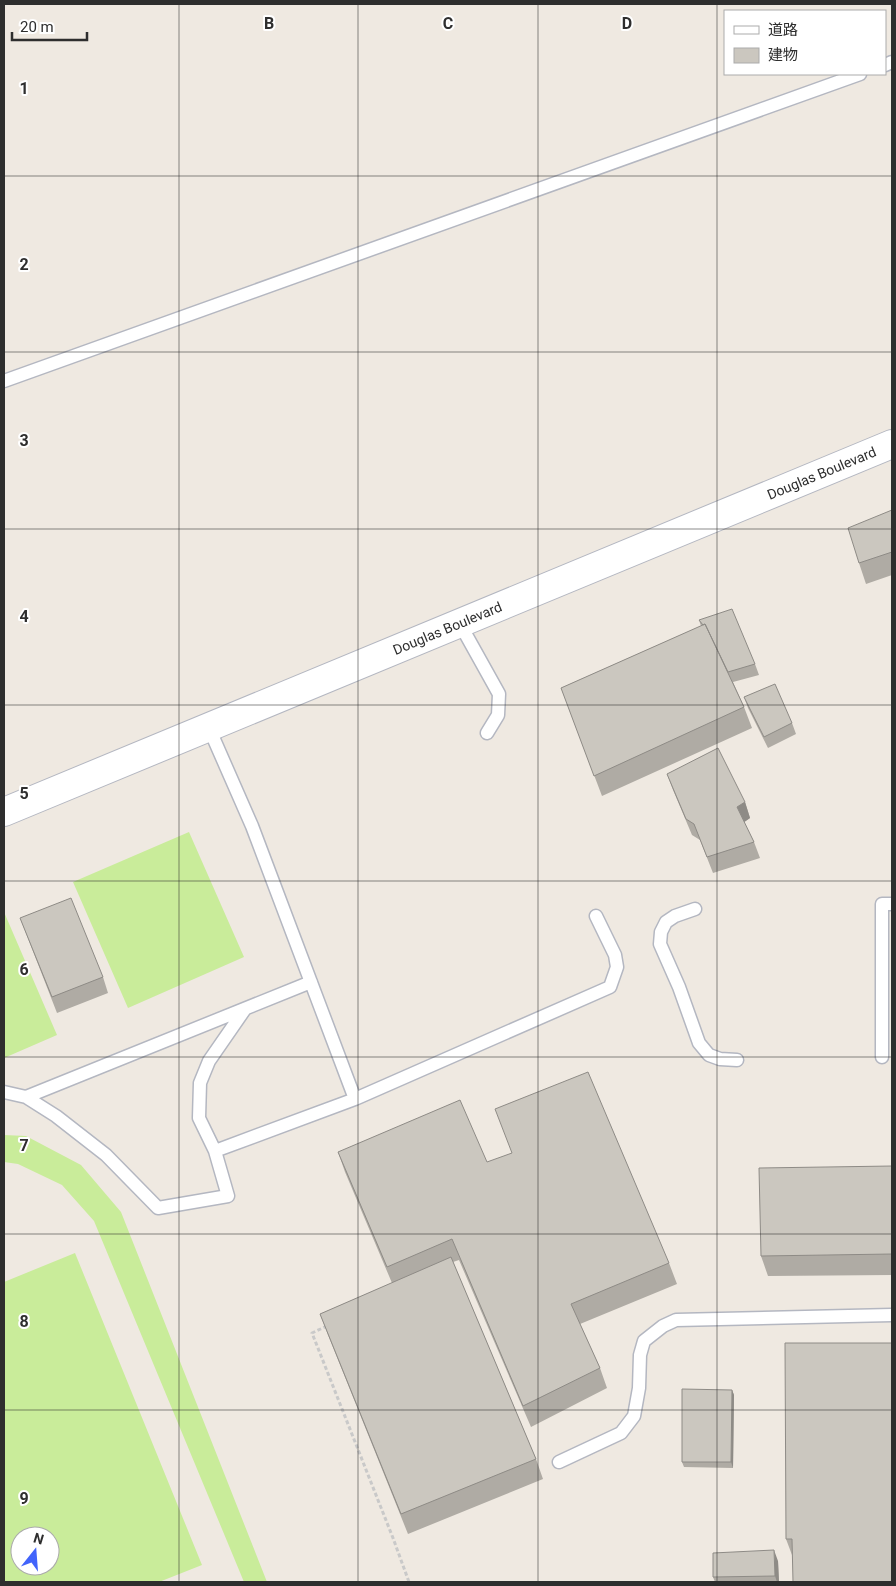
<svg xmlns="http://www.w3.org/2000/svg" width="896" height="1586" viewBox="0 0 896 1586" font-family="Roboto,'Noto Sans JP',sans-serif">
<style>
.pitch{fill:#c9ec9a;fill-rule:evenodd}
.lines{fill:none;stroke-linecap:round;stroke-linejoin:round}
.service-casing{stroke:#b4b7c1;stroke-width:15}
.tertiary-casing{stroke:#b4b7c1;stroke-width:30}
.path{stroke:#c9c9c9;stroke-width:3;stroke-dasharray:4 2.5;stroke-linecap:butt}
.service{stroke:#fff;stroke-width:12}
.tertiary{stroke:#fff;stroke-width:28}
.wall{fill:#afaba4}
.shaded-wall{fill:#8e8b86}
.building{fill:#cbc7bf;stroke:#8e8b86}
.grid{fill:none;stroke:#2e2e2e;stroke-width:1;stroke-opacity:0.55}
.labels{text-anchor:middle;stroke-width:4;stroke-linejoin:round;paint-order:stroke}
.street-label{font-size:14px;fill:#2e2e2e;stroke:#fff}
.grid-label{font-size:16px;text-anchor:middle;font-weight:bold;fill:#2e2e2e;stroke:#fff;stroke-width:4;stroke-linejoin:round;paint-order:stroke}
</style>
<rect width="100%" height="100%" fill="#efe9e1"/>
<!-- pitch -->
<path class="pitch" d="M189 832 244 957 128 1008 73 882Z
M4 912 57 1035 4 1058Z
M4 1135 26 1136 81 1165 121 1212 267 1582H244L94 1221 62 1185 18 1164 4 1162Z
M75 1253 202 1565 159 1582H4V1282ZM20 1536H50V1566H20Z"/>
<g class="lines">
<!-- service casing -->
<g class="service-casing">
<path id="service" d="M885 65 892 62
M4 381 860 74
M460 624 499 694 498 715 487 733
M209 728 252 826 355 1099
M695 909 675 916 666 922 661 932 660 944 679 987 699 1043 709 1055 720 1059 737 1060
M882 1057V904H892
M4 1092 26 1097 311 982
M26 1097 56 1116 106 1155 158 1208 228 1196 215 1151 199 1118 200 1083 209 1061 245 1009
M215 1151 355 1099 610 987 617 967 615 955 596 916
M559 1462 621 1433 634 1416 639 1388 640 1355 644 1341 663 1326 676 1320 892 1315"/>
</g>
<!-- tertiary casing -->
<g class="tertiary-casing">
<g id="tertiary">
<path id="s1" d="M4 812 892 444"/>
</g>
</g>
<!-- path -->
<path class="path" d="M327 1326 312 1333 393 1538 409 1582"/>
<!-- service -->
<use href="#service" class="service"/>
<!-- tertiary -->
<use href="#tertiary" class="tertiary"/>
</g>
<!-- wall -->
<path class="wall" d="M892 510V575L866 584 859 563Z
M699 620 755 664 759 675 733 682 744 707 752 728 602 796 561 688 701 626Z
M744 697 792 723 796 734 768 748 748 708Z
M667 774 745 802 750 818 744 822 754 842 760 858 713 873 700 840 692 835 673 790Z
M20 918 103 977 108 993 57 1013Z
M338 1152 487 1162 669 1263 677 1284 580 1324 600 1368 607 1388 531 1427 459 1260 453 1262 536 1459 543 1479 408 1534 328 1335 320 1314 392 1283 345 1172Z
M892 1166V1275L768 1276 761 1256Z
M892 1343 792 1555 786 1539Z
M732 1390 734 1395 733 1468 684 1467 682 1462Z
M778 1561 779 1582H715L713 1577Z"/>
<!-- shaded-wall -->
<path class="shaded-wall" d="M745 802 750 818 743 823 737 807Z
M732 1390 734 1395 733 1468 731 1462Z
M774 1550 778 1561 779 1582H777L775 1576Z"/>
<!-- building -->
<path class="building" d="M892 510V552L859 563 848 528Z
M732 609 755 664 728 672 705 624 703 625 699 620Z
M705 624 744 707 594 776 561 688Z
M775 684 792 723 764 737 744 697Z
M718 748 745 802 737 807 754 842 707 857 694 824 686 819 667 774Z
M71 898 103 977 52 997 20 918Z
M588 1072 669 1263 571 1304 600 1368 523 1406 452 1239 387 1267 338 1152 460 1100 487 1162 512 1153 495 1109Z
M892 1166V1254L761 1256 759 1168Z
M451 1257 536 1459 401 1514 320 1314Z
M785 1343H892V1582H793L792 1539H786Z
M682 1389 732 1390 731 1462H682Z
M774 1550 775 1576 713 1577V1553Z"/>
<!-- grid -->
<path class="grid" d="M179 4V1582M358 4V1582M538 4V1582M717 4V1582M4 176H892M4 352H892M4 529H892M4 705H892M4 881H892M4 1057H892M4 1234H892M4 1410H892"/>
<g class="labels">
<!-- street labels -->
<g class="street-label">
<text dy="5" stroke="none"><textPath href="#s1" startOffset="885">Douglas Boulevard</textPath></text>
<text dy="5" stroke="none"><textPath href="#s1" startOffset="480">Douglas Boulevard</textPath></text>
</g>
</g>
<g class="grid-label">
<text x="269" y="29">B</text>
<text x="448" y="29">C</text>
<text x="627" y="29">D</text>
<text x="24" y="94">1</text>
<text x="24" y="270">2</text>
<text x="24" y="446">3</text>
<text x="24" y="622">4</text>
<text x="24" y="799">5</text>
<text x="24" y="975">6</text>
<text x="24" y="1151">7</text>
<text x="24" y="1327">8</text>
<text x="24" y="1504">9</text>
</g>
<!-- border -->
<rect width="896" height="1586" fill="none" stroke="#2e2e2e" stroke-width="10"/>
<!-- legend -->
<rect x="724" y="10" width="162" height="65" fill="#ffffff" stroke="#ababab"/>
<rect x="734" y="26" width="25" height="8" fill="#ffffff" stroke="#ababab"/>
<text x="768" y="35" font-size="15" fill="#2e2e2e">道路</text>
<rect x="734" y="48" width="25" height="15" fill="#cbc7bf" stroke="#ababab"/>
<text x="768" y="60" font-size="15" fill="#2e2e2e">建物</text>
<!-- north arrow -->
<g transform="translate(35 1551) rotate(17)"><circle r="24" fill="#ffffff" stroke="#ababab"/>
<path d="M0-4L9 19L0 12L-9 19Z" fill="#4264fb"/>
<text y="-8" font-size="14" font-weight="bold" text-anchor="middle" fill="#2e2e2e">N</text>
</g>
<!-- scale -->
<path d="M12 32v8h75v-8" fill="none" stroke="#2e2e2e" stroke-width="2.5"/>
<text x="20" y="32" font-size="15" fill="#2e2e2e" stroke="#ffffff" stroke-width="4" paint-order="stroke">20 m</text>
</svg>
